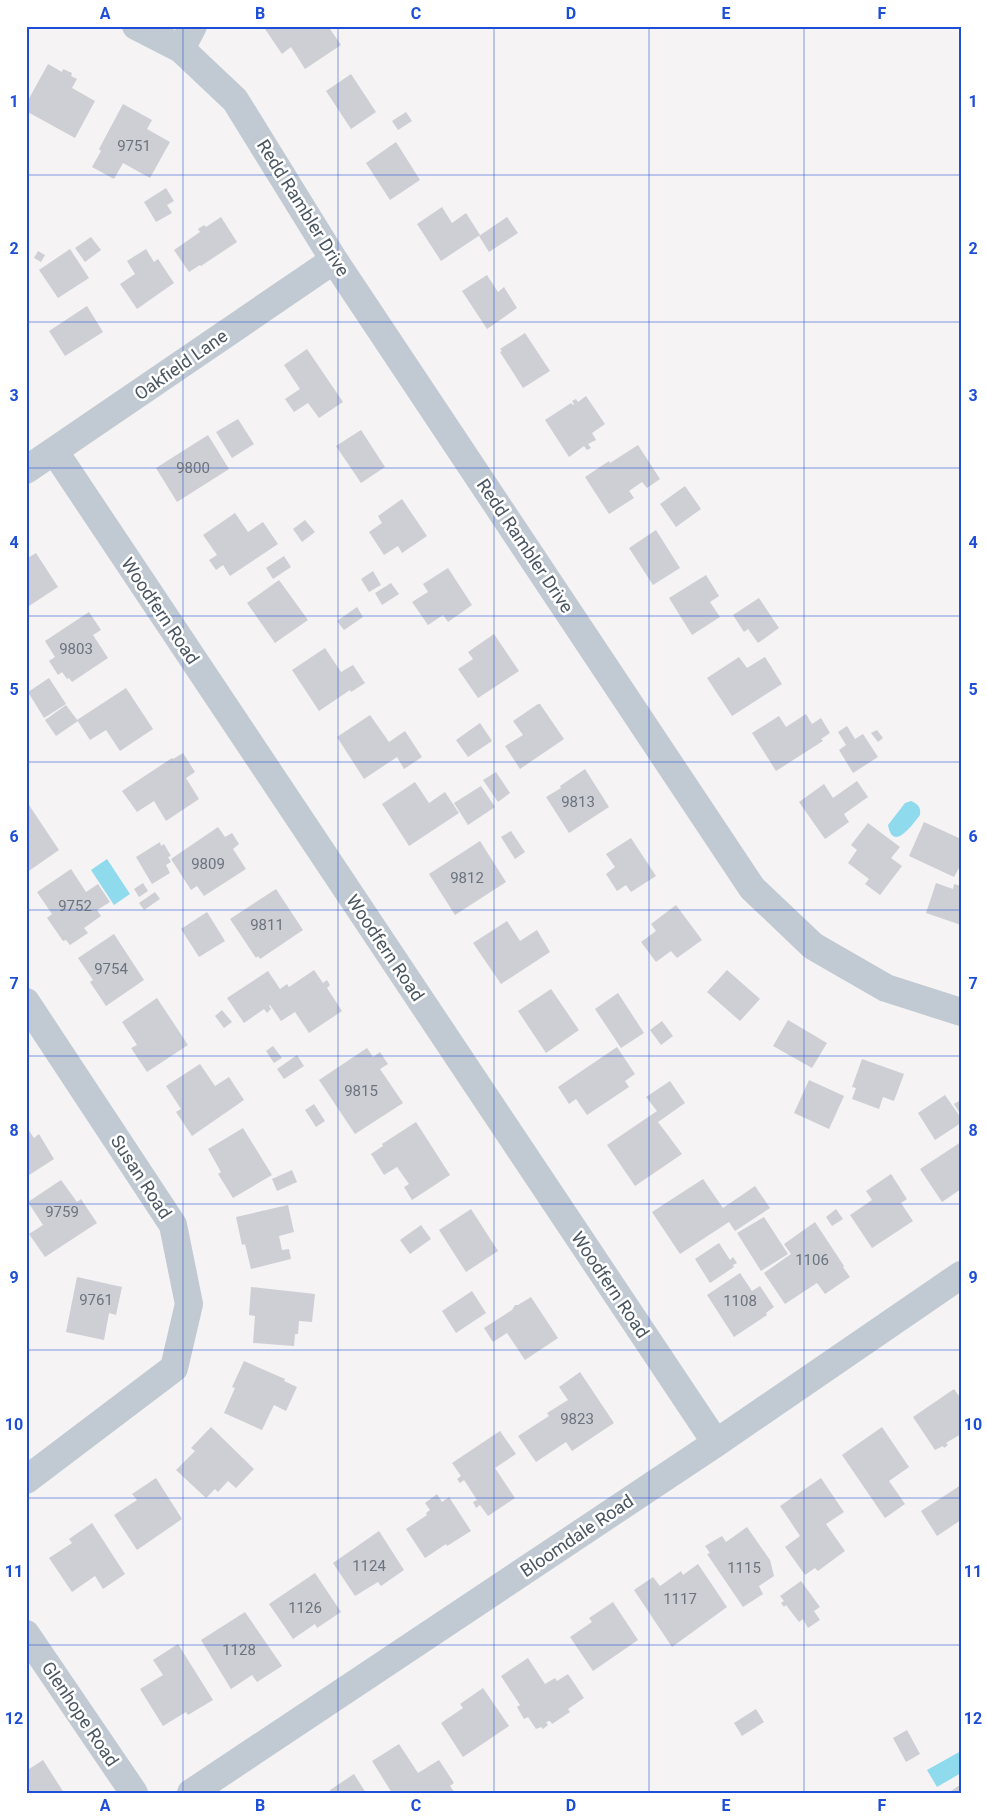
<svg xmlns="http://www.w3.org/2000/svg" width="987" height="1819" viewBox="0 0 987 1819" font-family="Roboto,sans-serif">
<style>
.water{fill:#90daee}
.building{fill:#cdcfd5}
.lines{fill:none;stroke-linecap:round;stroke-linejoin:round}
.minor{stroke:#c1cad2;stroke-width:28}
.grid{fill:none;stroke:#1d4ed8;stroke-width:1;stroke-opacity:0.55}
.labels{text-anchor:middle;stroke-width:5;stroke-linejoin:round;paint-order:stroke}
.number-label{font-size:15px;fill:#6b747e}
.street-label{font-size:18px;fill:#4a5661;stroke:#fff}
.neatline{fill:none;stroke:#1d4ed8;stroke-width:2}
.grid-label{font-size:16px;text-anchor:middle;font-weight:bold;fill:#1d4ed8}
</style>
<rect width="100%" height="100%" fill="#f5f3f3"/>
<!-- water -->
<path class="water" d="M911 801C918 804 921 807 920 815 913 824 893 853 888 825L905 803Z
M107 859 130 894 114 905 91 870Z
M961 1751V1773L937 1787 927 1770Z"/>
<!-- building -->
<path class="building" d="M263 26H328L341 45 305 69 291 47 282 54Z
M48 64 62 72 63 69 72 73 71 76 77 79 72 88 95 101 75 138 26 111V104Z
M351 74 376 112 351 129 326 91Z
M123 104 152 120 147 129 170 142 150 178 123 163 114 179 92 167 101 151 99 149Z
M406 112 412 121 398 130 392 121Z
M396 142 420 180 390 200 366 163Z
M166 188 174 201 167 205 172 213 156 222 144 202Z
M442 207 452 223 466 213 480 235 441 261 417 224Z
M221 217 237 242 201 266 200 265 189 272 174 250 200 232 198 229 204 225 206 227Z
M507 217 518 233 489 252 479 236Z
M91 237 101 250 85 262 75 248Z
M70 249 89 278 58 298 39 270Z
M146 249 154 262 158 259 174 283 137 309 120 284 135 274 127 261Z
M38 251 45 255 41 262 34 258Z
M487 275 498 292 504 287 517 308 487 329 462 291Z
M87 306 103 332 65 356 49 331Z
M525 333 550 371 523 388 500 352 502 351 500 349Z
M307 349 343 402 319 418 308 403 294 412 285 399 300 389 284 365Z
M586 396 605 424 592 433 596 440 588 444 591 448 587 450 584 446 569 457 545 420 571 403 573 405 574 404 572 401 576 399 578 402Z
M238 419 254 444 232 458 216 432Z
M361 430 385 467 361 483 336 446Z
M208 435 229 469 177 502 156 468Z
M638 445 660 479 647 488 642 482 629 491 634 498 609 514 585 477 609 461 610 463Z
M685 486 701 509 676 527 660 504Z
M402 499 427 536 402 553 398 546 384 555 369 532 382 523 378 516Z
M235 513 248 532 263 522 278 544 230 576 223 565 216 570 209 560 217 555 203 535Z
M305 520 315 532 302 542 293 529Z
M656 530 680 568 653 585 629 548Z
M36 553 58 587 26 608V559Z
M284 556 291 567 273 579 266 568Z
M448 568 472 605 448 622 443 615 428 625 412 602 428 592 423 584Z
M373 571 381 585 369 592 361 579Z
M706 575 719 596 710 602 720 617 692 635 669 598Z
M279 580 308 620 275 643 247 603Z
M391 583 399 594 382 605 375 593Z
M759 598 779 628 758 643 748 629 744 632 733 615Z
M357 607 363 617 344 630 337 621Z
M89 612 101 630 93 635 108 658 72 682 69 678 67 679 62 672 58 675 49 661 55 657 45 641Z
M494 634 519 671 478 698 458 669 473 659 468 652Z
M325 648 341 672 353 665 365 683 351 692 350 690 319 711 292 670Z
M739 657 747 668 765 657 782 684 732 716 707 678Z
M49 678 66 704 44 718 28 692Z
M126 688 153 729 120 751 106 730 90 740 77 720Z
M538 704H540L564 739 520 769 505 746 523 735 513 721Z
M66 705 78 721 56 736 45 720Z
M806 714 812 724 821 718 830 733 821 739 823 741 776 771 752 733 779 716 786 727Z
M370 715 389 742 405 731 422 757 404 769 397 757 364 779 337 737Z
M480 723 492 741 468 757 456 740Z
M847 726 855 739 863 734 878 757 853 773 839 750 846 745 838 732Z
M877 730 883 738 878 742 871 733Z
M183 753 195 772 186 778 199 799 166 821 154 801 137 812 122 791 172 758 173 759Z
M585 769 609 807 569 833 546 797 561 788 560 786Z
M496 772 510 793 498 802 483 780Z
M857 781 868 797 844 814 849 822 825 839 799 802 824 784 833 798Z
M415 782 429 803 445 792 459 813 409 846 382 804Z
M481 786 495 807 468 825 454 803Z
M29 805 59 850 26 873V806Z
M924 822 961 839V864L954 877 909 856Z
M868 823 900 847 891 858 902 866 880 895 865 884 869 879 848 863 857 850 851 845Z
M218 827 225 837 232 833 239 844 233 849 246 869 204 896 197 886 191 890 171 859Z
M511 831 525 852 515 859 501 837Z
M631 838 656 876 631 892 626 885 617 891 606 874 615 867 606 854Z
M480 841 506 882 455 915 429 874Z
M160 842 161 846 164 844 171 856 168 857 171 862 166 865 170 873 152 884 136 857Z
M71 869 86 892 98 884 110 902 97 910 101 916 84 928 88 933 70 945 66 940 63 941 47 918 52 914 37 892Z
M143 883 148 891 139 897 134 889Z
M936 883 953 889 954 884 961 886 959 891 961 892V925L926 913Z
M276 889 303 930 260 959 258 956 256 958 230 919Z
M155 892 160 899 144 910 139 903Z
M676 905 702 940 677 958 671 951 656 962 641 942 656 931 651 924Z
M207 912 225 941 199 957 181 929Z
M507 921 520 941 537 930 550 952 501 984 473 943Z
M114 934 144 980 106 1006 90 982 93 980 78 958Z
M314 970 323 983 327 980 330 985 327 988 342 1011 309 1033 295 1012 281 1021 270 1005 269 1006 271 1009 267 1013 264 1009 244 1023 227 998 268 971 280 989 287 984 289 987Z
M727 970 760 999 740 1021 707 992Z
M551 989 579 1030 546 1053 518 1011Z
M618 993 644 1033 621 1048 595 1009Z
M157 998 188 1045 147 1072 131 1048 137 1045 122 1022Z
M222 1010 232 1022 224 1028 215 1016Z
M788 1020 827 1043 812 1068 773 1046Z
M662 1021 673 1036 661 1045 650 1030Z
M273 1046 282 1058 274 1063 266 1051Z
M617 1047 635 1074 625 1081 629 1087 587 1115 576 1099 569 1104 558 1087Z
M367 1048 373 1057 380 1052 388 1064 380 1069 403 1103 355 1134 319 1080Z
M297 1055 304 1066 284 1079 277 1069Z
M862 1059 904 1074 894 1101 883 1097 879 1109 852 1099 856 1088 852 1087Z
M200 1064 215 1086 229 1077 244 1100 192 1136 176 1112 181 1109 166 1086Z
M809 1080 844 1096 829 1129 794 1113Z
M670 1081 685 1103 658 1122 682 1154 635 1186 607 1145 657 1111 646 1097Z
M945 1095 961 1118V1123L935 1140 918 1113Z
M961 1100V1115L954 1104Z
M314 1104 325 1121 316 1127 305 1110Z
M416 1122 450 1175 412 1200 404 1187 409 1184 397 1167 384 1175 371 1154 383 1146 382 1144Z
M26 1126 34 1138 39 1134 54 1159 26 1177Z
M243 1128 272 1175 233 1198 218 1174 221 1172 208 1149Z
M961 1142V1189L942 1202 920 1169Z
M292 1170 297 1182 277 1191 272 1179Z
M891 1174 907 1199 901 1203 913 1221 872 1248 850 1215 872 1200 866 1191Z
M703 1179 723 1208 755 1186 770 1208 735 1231 729 1222 680 1254 652 1212Z
M61 1180 77 1202 81 1199 97 1223 45 1257 29 1234 43 1225 28 1202Z
M288 1205 294 1232 279 1236 282 1250 289 1249 291 1259 251 1269 245 1244 242 1245 236 1217Z
M471 1209 498 1251 466 1272 439 1230Z
M836 1209 843 1219 832 1226 826 1217Z
M764 1217 788 1254 761 1271 737 1233Z
M815 1222 844 1266 843 1267 850 1277 825 1294 817 1283 785 1304 764 1273 791 1254 784 1244Z
M421 1225 431 1239 410 1254 400 1240Z
M719 1243 730 1260 733 1257 737 1263 733 1265 734 1267 710 1283 695 1259Z
M740 1273 752 1291 760 1286 774 1307 766 1313 767 1315 734 1337 707 1295Z
M77 1277 122 1287 116 1315 109 1313 104 1340 66 1332Z
M251 1287 315 1294 312 1322 299 1321 298 1334H295L294 1346 253 1343 255 1316 249 1315Z
M472 1291 486 1313 456 1333 442 1311Z
M531 1297 558 1338 525 1360 507 1333 493 1342 484 1328 512 1310 515 1305H518Z
M244 1361 285 1379 284 1381 297 1387 286 1411 274 1405 262 1430 224 1413 235 1388 232 1387Z
M580 1372 614 1423 572 1451 566 1442 536 1462 518 1436 549 1416 547 1413 568 1400 559 1387Z
M954 1389 961 1399V1434L946 1443 948 1445 944 1448 943 1446 935 1450 913 1417Z
M211 1427 254 1469 236 1488 228 1481 218 1492 215 1489 206 1498 176 1470 195 1451 191 1448Z
M882 1427 909 1467 889 1481 905 1504 885 1518 842 1455Z
M500 1431 516 1454 495 1468 515 1498 488 1516 480 1505 476 1508 473 1502 477 1500 464 1480 460 1483 457 1479 461 1476 452 1463Z
M156 1478 182 1519 137 1550 114 1515 137 1500 132 1494Z
M821 1478 844 1512 826 1524 845 1551 818 1571 815 1568 805 1575 785 1547 800 1536 780 1506Z
M961 1485V1520L937 1536 921 1511Z
M437 1494 442 1502 449 1497 471 1531 447 1546 446 1544 425 1558 406 1529 427 1515 426 1513 430 1510 425 1503Z
M92 1523 125 1574 103 1589 95 1576 72 1592 49 1558 72 1543 69 1539Z
M747 1527 770 1560 774 1576 759 1586 763 1594 743 1607 707 1554 710 1553 705 1546 722 1536 726 1542Z
M379 1531 404 1570 381 1586 378 1582 355 1596 333 1563Z
M698 1564 727 1607 672 1647 634 1590 653 1577 660 1586 681 1571 683 1575Z
M315 1573 341 1612 317 1628 315 1624 293 1639 269 1604Z
M801 1581 820 1607 814 1611 820 1620 808 1628 803 1619 799 1622 786 1605 784 1607 781 1603 784 1601 780 1596Z
M613 1602 638 1640 593 1671 570 1637 592 1622 589 1618Z
M245 1612 282 1666 257 1682 252 1675 231 1689 201 1640Z
M178 1644 213 1700 188 1715 186 1712 163 1726 140 1689 163 1675 153 1660Z
M528 1658 545 1684 555 1678 557 1681 568 1674 584 1698 568 1709 570 1712 552 1724 550 1721 546 1722 548 1725 543 1729 541 1727 536 1729 528 1717 524 1719 517 1707 520 1705 501 1676Z
M483 1688 509 1726 463 1757 441 1723 463 1708 460 1704Z
M756 1709 764 1722 742 1736 734 1723Z
M907 1730 920 1754 906 1762 893 1738Z
M399 1744 418 1773 439 1760 454 1783 450 1786 455 1793H392L372 1761Z
M43 1760 64 1793H26V1771Z
M354 1774 366 1793H332L330 1790Z
M960 1785 961 1793H948Z"/>
<g class="lines">
<!-- minor -->
<path class="minor" d="M136 26 181 49 235 100 334 260 752 888 813 946 886 988 961 1012
M181 49 193 26
M55 452 716 1443
M26 470 334 260
M26 1002 173 1225 189 1304 174 1368 26 1480
M26 1634 134 1793
M191 1793 716 1443 961 1275"/>
</g>
<!-- grid -->
<path class="grid" d="M183 26V1793M338 26V1793M494 26V1793M649 26V1793M804 26V1793M26 175H961M26 322H961M26 468H961M26 616H961M26 762H961M26 910H961M26 1056H961M26 1204H961M26 1350H961M26 1498H961M26 1645H961"/>
<g class="labels">
<!-- number labels -->
<g class="number-label">
<text x="134" y="151">9751</text>
<text x="193" y="473">9800</text>
<text x="76" y="654">9803</text>
<text x="578" y="807">9813</text>
<text x="208" y="869">9809</text>
<text x="467" y="883">9812</text>
<text x="75" y="911">9752</text>
<text x="267" y="930">9811</text>
<text x="111" y="974">9754</text>
<text x="361" y="1096">9815</text>
<text x="62" y="1217">9759</text>
<text x="812" y="1265">1106</text>
<text x="96" y="1305">9761</text>
<text x="740" y="1306">1108</text>
<text x="577" y="1424">9823</text>
<text x="369" y="1571">1124</text>
<text x="744" y="1573">1115</text>
<text x="680" y="1604">1117</text>
<text x="305" y="1613">1126</text>
<text x="239" y="1655">1128</text>
</g>
<!-- street labels -->
<g class="street-label">
<text transform="translate(303 208) rotate(58)" y="6">Redd Rambler Drive</text>
<text transform="translate(181 365) rotate(-35)" y="6">Oakfield Lane</text>
<text transform="translate(525 546) rotate(56)" y="6">Redd Rambler Drive</text>
<text transform="translate(160 611) rotate(56)" y="6">Woodfern Road</text>
<text transform="translate(385 948) rotate(56)" y="6">Woodfern Road</text>
<text transform="translate(141 1177) rotate(57)" y="6">Susan Road</text>
<text transform="translate(610 1285) rotate(56)" y="6">Woodfern Road</text>
<text transform="translate(577 1536) rotate(-34)" y="6">Bloomdale Road</text>
<text transform="translate(80 1714) rotate(56)" y="6">Glenhope Road</text>
</g>
</g>
<!-- border -->
<rect width="987" height="1819" fill="none" stroke="#ffffff" stroke-width="55"/>
<rect x="28" y="28" width="932" height="1764" class="neatline"/>
<g class="grid-label">
<text x="105" y="19">A</text>
<text x="260" y="19">B</text>
<text x="416" y="19">C</text>
<text x="571" y="19">D</text>
<text x="726" y="19">E</text>
<text x="882" y="19">F</text>
<text x="14" y="107">1</text>
<text x="973" y="107">1</text>
<text x="14" y="254">2</text>
<text x="973" y="254">2</text>
<text x="14" y="401">3</text>
<text x="973" y="401">3</text>
<text x="14" y="548">4</text>
<text x="973" y="548">4</text>
<text x="14" y="695">5</text>
<text x="973" y="695">5</text>
<text x="14" y="842">6</text>
<text x="973" y="842">6</text>
<text x="14" y="989">7</text>
<text x="973" y="989">7</text>
<text x="14" y="1136">8</text>
<text x="973" y="1136">8</text>
<text x="14" y="1283">9</text>
<text x="973" y="1283">9</text>
<text x="14" y="1430">10</text>
<text x="973" y="1430">10</text>
<text x="14" y="1577">11</text>
<text x="973" y="1577">11</text>
<text x="14" y="1724">12</text>
<text x="973" y="1724">12</text>
<text x="105" y="1811">A</text>
<text x="260" y="1811">B</text>
<text x="416" y="1811">C</text>
<text x="571" y="1811">D</text>
<text x="726" y="1811">E</text>
<text x="882" y="1811">F</text>
</g>
</svg>
